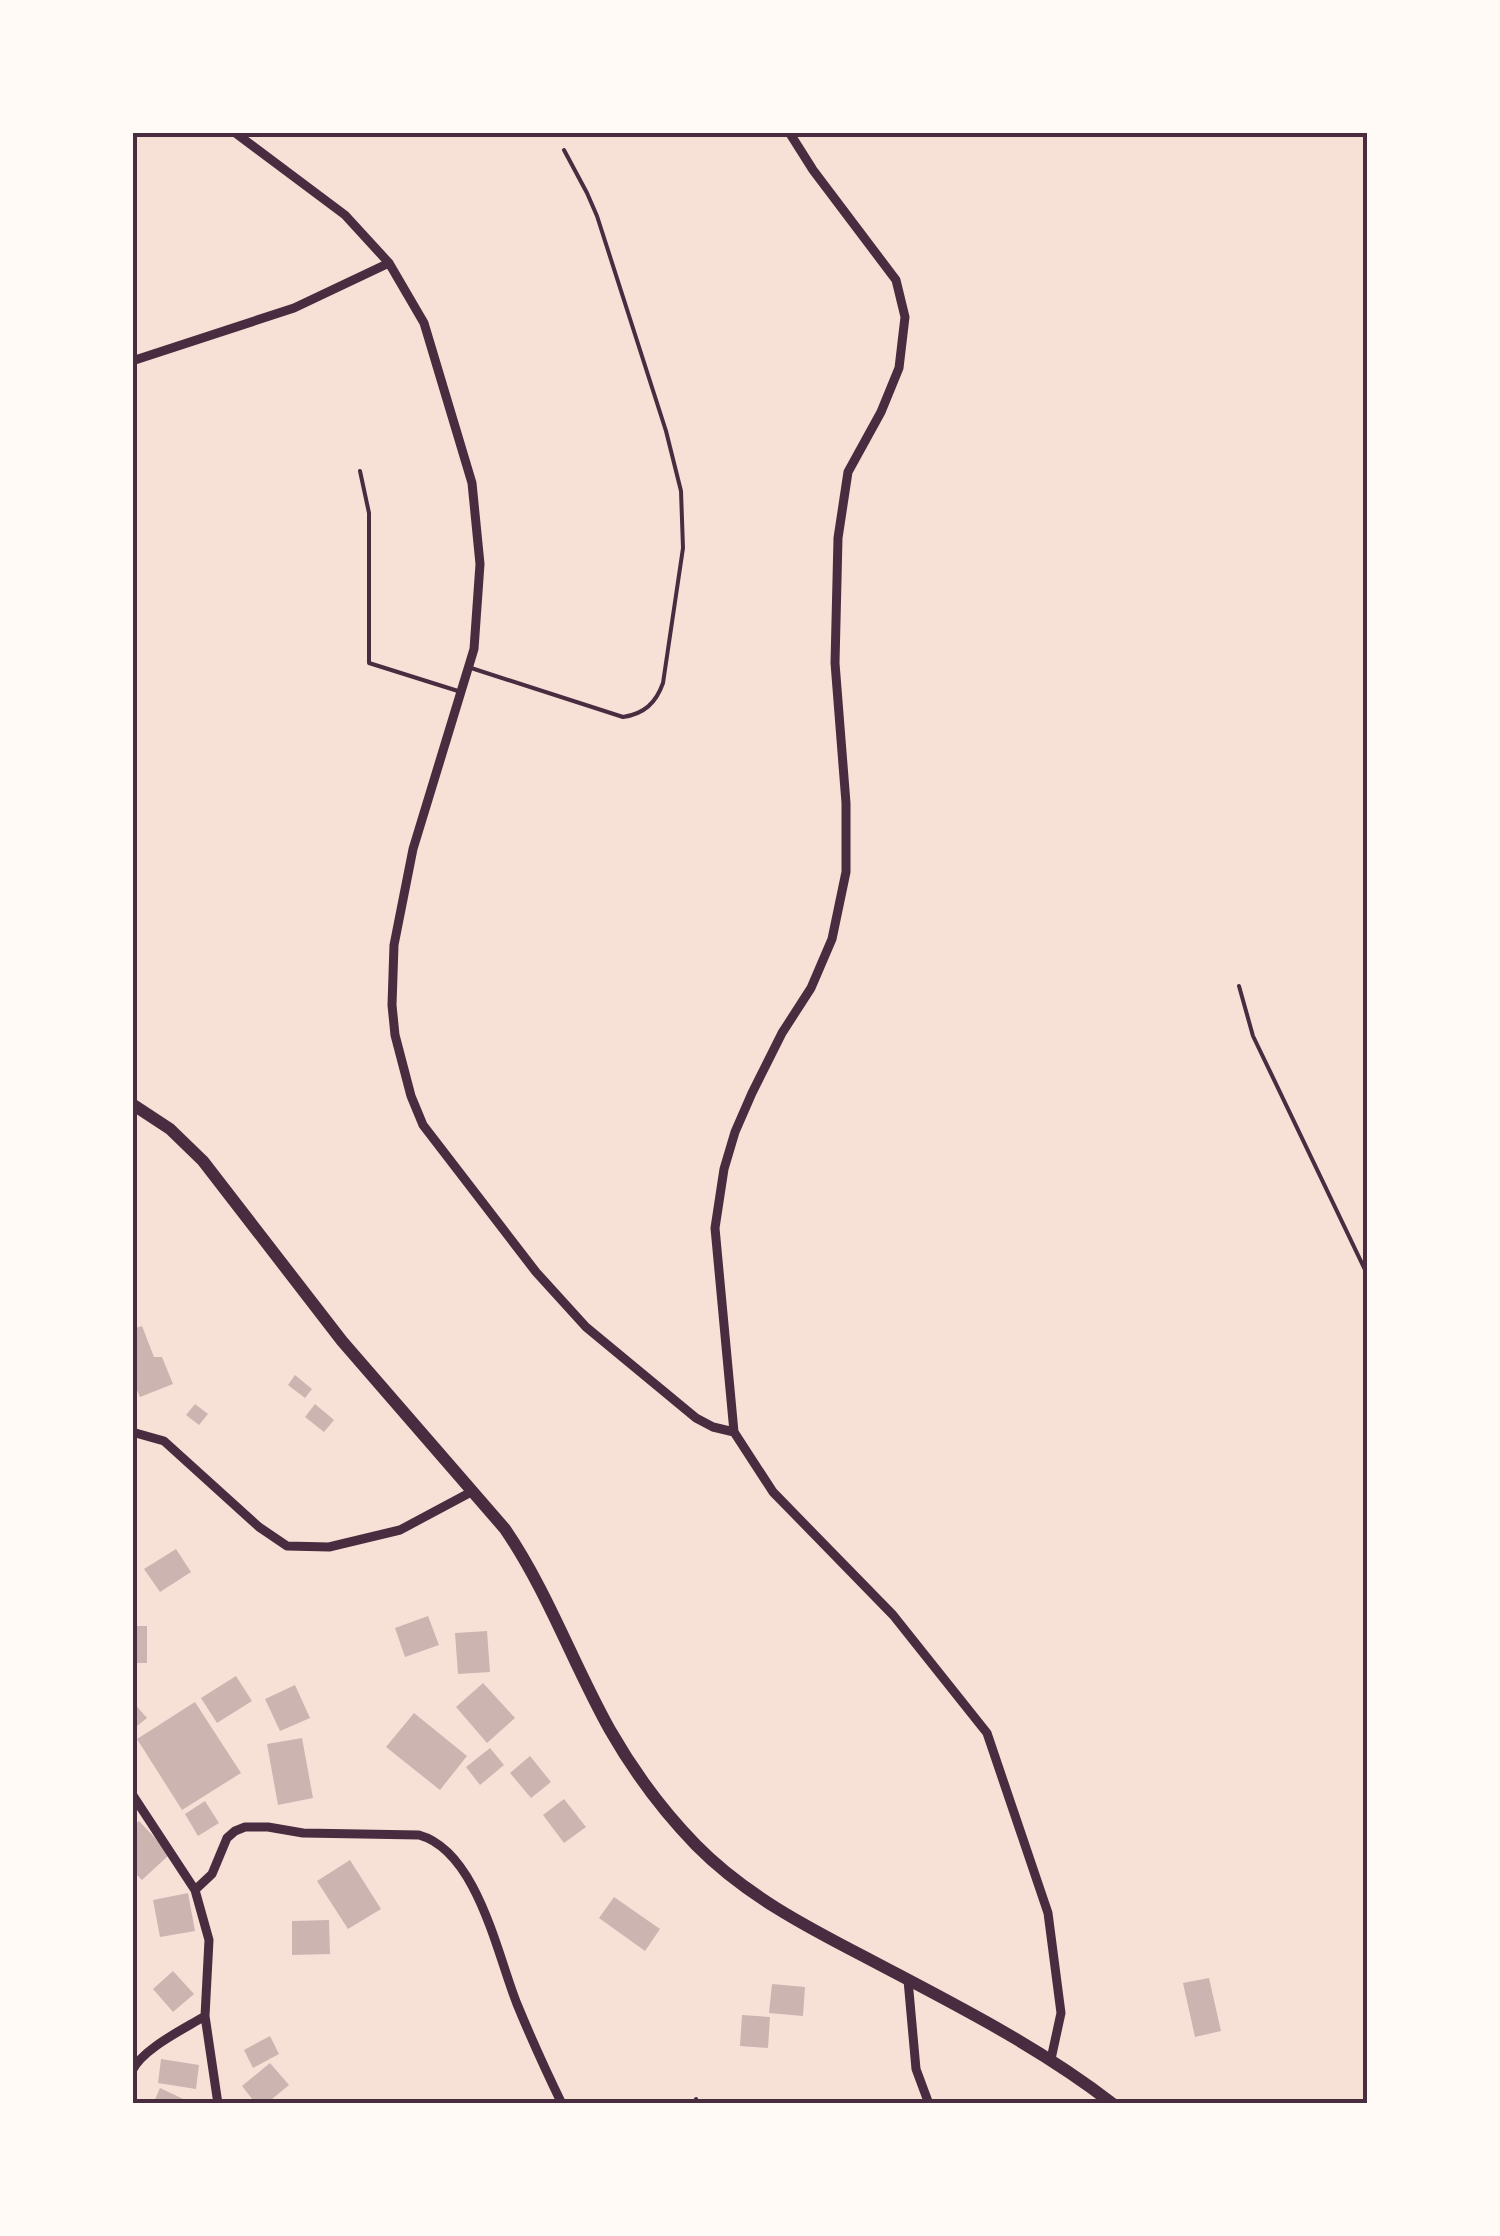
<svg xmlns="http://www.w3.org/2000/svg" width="1500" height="2236" viewBox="0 0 1500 2236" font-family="Ubuntu,sans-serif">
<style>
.building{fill:#ccb4b1}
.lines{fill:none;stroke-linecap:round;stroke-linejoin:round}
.service{stroke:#4a2c40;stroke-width:4}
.minor{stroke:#4a2c40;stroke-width:9}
.secondary{stroke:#4a2c40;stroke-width:12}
.neatline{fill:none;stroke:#4a2c40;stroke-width:4}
</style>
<rect width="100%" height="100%" fill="#f7e1d7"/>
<!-- building -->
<path class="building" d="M142 1326 154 1357H162L173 1384 140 1397 132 1379V1329Z
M295 1375 312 1389 305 1398 288 1385Z
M195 1404 208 1414 199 1425 186 1415Z
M315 1404 334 1420 324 1432 305 1417Z
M176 1549 191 1572 160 1592 144 1569Z
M428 1616 439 1645 405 1657 395 1628Z
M132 1626H147V1663H132Z
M487 1631 490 1672 458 1674 455 1633Z
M236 1676 252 1701 217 1723 201 1698Z
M483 1683 515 1718 487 1743 456 1707Z
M295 1685 310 1718 280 1731 265 1699Z
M132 1701 147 1718 132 1730Z
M195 1702 241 1773 182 1810 137 1739Z
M414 1713 467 1756 440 1790 386 1747Z
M302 1738 313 1798 278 1805 267 1744Z
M490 1748 504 1765 480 1785 466 1767Z
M530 1756 551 1782 531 1798 510 1773Z
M564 1799 586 1827 564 1843 543 1815Z
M205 1801 219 1823 198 1836 185 1814Z
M139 1821 170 1854 142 1880 132 1870V1826Z
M350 1860 381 1909 348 1929 317 1881Z
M188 1893 195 1931 160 1937 153 1900Z
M614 1897 660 1929 645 1951 599 1918Z
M329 1920 330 1954 292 1955V1921Z
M173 1971 194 1994 173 2012 153 1989Z
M1209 1978 1221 2031 1195 2037 1183 1983Z
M772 1984 805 1987 803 2016 769 2013Z
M742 2015 770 2017 768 2048 740 2046Z
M270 2036 279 2054 253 2068 244 2050Z
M161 2059 199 2065 196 2089 158 2083Z
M270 2063 289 2085 266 2104H256L242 2086Z
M160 2088 194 2104H153Z"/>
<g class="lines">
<!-- service -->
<path class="service" d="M360 471 369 513V663L458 691
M468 667 623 717C644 714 656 703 663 683L683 548 681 491 666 431 597 216 587 193 564 150
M1239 986 1253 1036 1368 1276
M696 2099 698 2104"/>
<!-- minor -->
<path class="minor" d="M234 132 345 215 389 263 424 323 472 483 480 564 474 649 413 849 394 945 392 1005 395 1035 411 1096 423 1125 536 1272 586 1327 696 1418 713 1427 734 1432
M789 132 813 170 896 280 905 317 899 368 881 412 848 472 838 538 835 663 846 803V872L832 939 811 988 782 1033 752 1093 735 1132 724 1169 715 1228 734 1432 773 1492 893 1615 987 1733 1048 1913 1061 2013 1051 2059
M132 361 294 308 389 263
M132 1432 164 1441 259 1527 287 1546 329 1547 400 1530 473 1491
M132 1794 195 1890 209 1940 205 2016 218 2104
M195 1890 212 1874 227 1838 235 1831 245 1827H268L303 1833 419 1835C477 1851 497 1954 517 2004 531 2038 546 2071 562 2104
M908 1980 916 2069 929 2104
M132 2071C142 2049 184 2029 205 2016"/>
<!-- secondary -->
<path class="secondary" d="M132 1104 170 1129 203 1161 342 1341 505 1529C548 1592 573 1664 610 1730 634 1772 662 1810 696 1845 744 1894 805 1926 865 1957 950 2002 1037 2045 1113 2104"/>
</g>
<!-- border -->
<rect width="1500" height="2236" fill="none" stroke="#fffaf5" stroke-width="270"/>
<rect x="135" y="135" width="1230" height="1966" class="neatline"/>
</svg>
